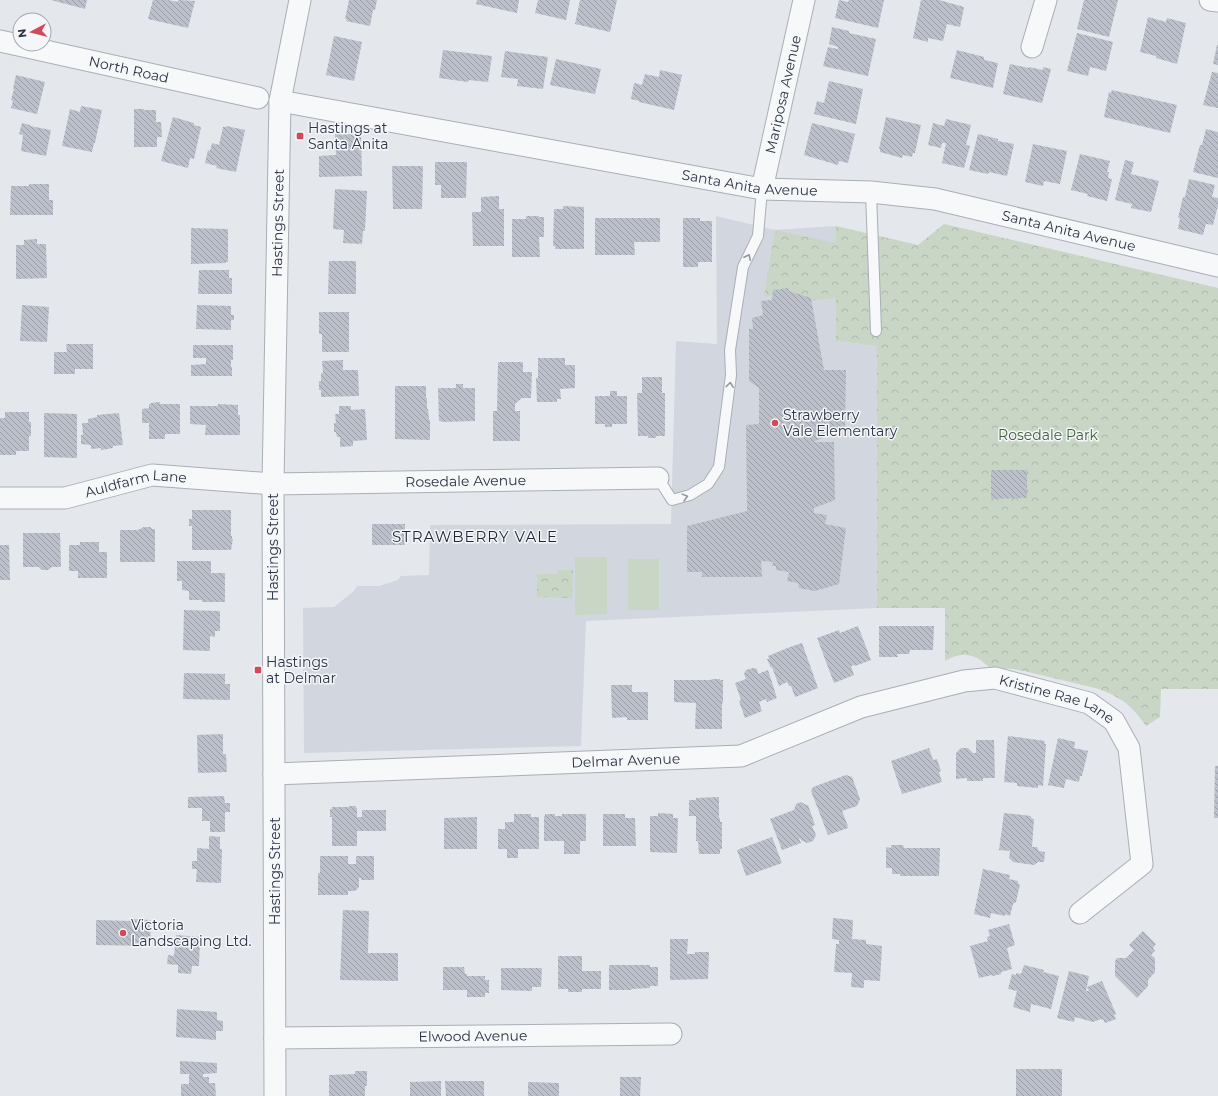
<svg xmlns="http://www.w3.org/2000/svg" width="1218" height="1096" viewBox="0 0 1218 1096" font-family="Montserrat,sans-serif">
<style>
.built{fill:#d2d6de}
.grass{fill:#c9d6c5}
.park{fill:url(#park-crowns)}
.building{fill:url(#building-back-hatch)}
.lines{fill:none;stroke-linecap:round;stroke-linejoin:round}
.service-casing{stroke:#a9aeb7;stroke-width:12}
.minor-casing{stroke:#a9aeb7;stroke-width:23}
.service{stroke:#f7f8fa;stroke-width:10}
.minor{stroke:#f7f8fa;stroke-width:21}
.oneway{stroke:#9196a0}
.poi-dot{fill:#d1495b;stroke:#f4f6f9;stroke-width:1.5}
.labels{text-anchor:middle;stroke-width:3;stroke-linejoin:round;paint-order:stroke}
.street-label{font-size:14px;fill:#2b3445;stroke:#f4f6f9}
.poi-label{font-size:14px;fill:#2b3445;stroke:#f4f6f9;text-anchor:start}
.park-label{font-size:14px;fill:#3f6138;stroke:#f4f6f9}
.neighbourhood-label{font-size:15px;letter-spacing:1px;fill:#1d2536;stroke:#f4f6f9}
</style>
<defs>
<pattern id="park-crowns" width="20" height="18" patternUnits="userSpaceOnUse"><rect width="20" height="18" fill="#c9d6c5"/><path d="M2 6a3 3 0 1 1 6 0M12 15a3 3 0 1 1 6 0" fill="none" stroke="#adb8ab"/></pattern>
<pattern id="building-back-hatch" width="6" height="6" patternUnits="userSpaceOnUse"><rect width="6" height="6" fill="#bbc0ca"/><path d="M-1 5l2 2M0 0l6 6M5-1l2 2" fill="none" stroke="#989da6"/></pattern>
</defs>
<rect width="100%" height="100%" fill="#e4e7ec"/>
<!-- built -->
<path class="built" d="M716 216 775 230 836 226V341L877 346V608L586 621 581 746 304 753 303 608 334 607 354 591 357 586H379L398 580 401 576 429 575 430 525 671 524 676 341 717 344Z"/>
<!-- grass -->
<path class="grass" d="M575 557H607V614L575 615Z
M628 559H659V610H628Z"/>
<!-- park -->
<path class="park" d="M944 224 1218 288V689H1161L1160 717 1146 726 1137 714 1126 703 1113 695 1099 689 1024 671 1013 669 990 668C976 654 963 650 945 661V608H877V346L836 341V298L796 302 794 292 764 297 775 230 836 243V226L918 245Z
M558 570H573L572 598 537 597V574H558Z"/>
<!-- building -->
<path class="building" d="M51 0H87L85 9Z
M153 0H168L178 2V0L195 1 188 28 148 19Z
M349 0H377L375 10H373L370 26 346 21 347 19H345Z
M477 0H519L517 13 476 4Z
M538 0H570L566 20 535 13Z
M580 0H617L610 32 575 24Z
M839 0 848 2 849 0H884L878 28 835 18Z
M921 0H939L964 7 960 27 947 24 943 41 928 38V42L913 38Z
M1084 0H1118L1109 37 1077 29Z
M1148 17 1166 22 1167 18 1186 23 1177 64 1156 58V56L1140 52Z
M832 27 849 31V33L876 39 868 76 823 66 828 47 838 49V47L829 44Z
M1077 33 1113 42 1106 71 1090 67 1088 76 1067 71Z
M334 36 362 42 354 81 326 75Z
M1217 45H1218V65L1213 64Z
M443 50 492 56 488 82 469 80 468 82 439 78Z
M957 50 984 57V60L998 63 993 88 950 78Z
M505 51 548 57 543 89 517 86 518 79 501 77Z
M556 59 601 69 595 94 550 85Z
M1010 64 1029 68V67L1043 70V67L1051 69 1042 103 1003 94Z
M660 70 682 75 674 110 639 102V101L631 99 634 83 642 85 645 74 659 77Z
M1212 72 1218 73V108L1203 105Z
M16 75 45 82 37 114 11 108 13 101 11 100 14 89H13Z
M829 81 863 89 856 124 814 114 817 101 824 103Z
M1112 90 1177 105 1170 133 1104 117 1109 92 1111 93Z
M81 106 102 110 95 143H94L92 152 62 146 70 109 80 112Z
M134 109H144V110H156V122H161L162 137H157V147H134Z
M173 117 194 123V125L201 127 194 159 190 158 188 168 161 161Z
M886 117 921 125 915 153H913L912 157 903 155 902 158 880 152V149H879Z
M946 119 971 125 966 145 970 146 964 168 942 163 946 143H942L941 148 928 145 933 123 944 126Z
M22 123 30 125V126L51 130 46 156 21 151 23 135 19 134Z
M812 123 855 134 848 163 839 161 838 165 804 155Z
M226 126 245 130 236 172 216 168 217 166 205 163 208 150 210 151 212 143 219 145 223 127H226Z
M1206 129 1218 132V178L1193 172 1200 145H1202Z
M335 134H361L362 176 319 177V156L336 155Z
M978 134 998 139V141L1014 144 1007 176 989 172 988 174 969 170Z
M1033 144 1067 151 1060 184 1044 181 1043 186 1025 182Z
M1080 154 1110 161 1107 172H1109L1108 178 1112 179 1107 201 1087 196 1088 194 1071 190Z
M1125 160 1134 162 1131 174 1159 181 1151 212 1131 208 1132 204 1115 200Z
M435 162H467L466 198H441V185H435Z
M392 166H423L422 209H393Z
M1189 179 1215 185 1212 197 1218 198V205L1213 225 1206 224 1203 235 1178 229 1180 218H1178L1183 197H1185Z
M29 184H49V200H53V215H10L11 186H29Z
M335 189 367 191 365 231H363L362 244 343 243 344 230 333 229Z
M499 196V209H504V246H473L472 212H481V197Z
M563 206 584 207V249H555V246H553L554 209H563Z
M526 216H539V217H544V237H539L540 257H512V219H526Z
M595 218H660V242H634L635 255H595Z
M683 218H700V221H712V262H698V267H683Z
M191 228 228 229V262H226V263L191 264Z
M37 239V244H46L47 278 16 279V245H24V240Z
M329 261H356V294H328Z
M199 270H229V278H232V294H198Z
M788 288 789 291 811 298 824 370H846L845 428 813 442H834L835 500 814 508V513L827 515 825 524 846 528 839 584 815 591 799 588 798 583 787 581 789 572 776 570V566H772L773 562 761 561 762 577H702V572H687V526L747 511 746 425 759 424V388L749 381V329H753L752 318 763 315 761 301 772 300 773 290Z
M22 305 49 307 47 342 20 341Z
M197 305 231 306V315H234V320H231V330L196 329Z
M319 312H349V352H322V334H319Z
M66 344H93V369H75V374H54V352H67Z
M193 345H233V360H231V367H232V376H191V365L206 364V358H193Z
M538 358H565V365H575V388L560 389 561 399H557V402H537L536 378H538Z
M343 360V370H358L359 396 321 397V390H319V381H321V373H323L322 361Z
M498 362H523V372H532L531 398H522L515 404V411H520V441H493V411H497Z
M642 377H662V393H665V436H656V438H648V436H638L637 393H642Z
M456 384H463V388H475V421L441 422V421H439L438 388H456Z
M395 386H426V398H427V409H428L429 420H430V440L395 439Z
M610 391H617V396H627V424H612V427H605V424H595V396H610Z
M160 402V404H180V434H165V439H149V423H142V409L149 408V404H151V403Z
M218 404 238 405V415H240V435H205L206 425 190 424V406H218Z
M339 406H351V410L365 409 367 440 353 441V446L340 447V437H337L336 432H334V423H336L335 414H339Z
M5 412H29V422H31V436H29V451H16V455H0V418H5Z
M44 413 77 414V458L44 457Z
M119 413 123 445 113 446V448L101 450V448L91 449V445L81 444V435H83L82 423H88V419L97 417V415Z
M991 470H1027V498L991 499Z
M192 510H231V536H232V539H233L231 550H192V526H189V519H192Z
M372 524H405V545H372Z
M144 527H150L152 529H155V562H120V530H138Z
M23 533H60L61 567H52L48 570H42L39 567H23Z
M80 542H99V552H107V578H78V571H69V545H80Z
M0 545H9L10 580H0Z
M177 561H211V573H225V602H202V600H189V591L182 590V581H177Z
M184 610 220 611V631H215V637L210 636V651L183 650Z
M858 626 871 660 855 666 854 665 851 666 854 675 834 683 817 638 839 630 840 633Z
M879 626H934L933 650H910L909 654H897L898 657H879Z
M802 643 818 688 795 697 791 686H789L787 682 779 686 772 667 771 668 767 659H769L768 656 790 647Z
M753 668 757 669 758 674 768 670 777 698 767 702 766 699 759 702 762 711 745 718 739 701 741 700 735 683 746 679 744 674 746 670Z
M184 673 225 674V684H230V700L183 699Z
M711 679H720V680H723V703H722V729H695L696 703 674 702V680H712Z
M611 685H632V692H648V720H627V717L612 718Z
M223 734V754H226L227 772 198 773 197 735Z
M1008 736 1045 741 1044 744H1046L1043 786 1038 785V788L1017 786V783L1004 782Z
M1058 738 1075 742 1074 748 1088 751 1083 772V771L1082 776H1080L1079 782 1066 779 1064 788 1048 785Z
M976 740H994L995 778H983V781H967V778L956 779V753L961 748H968L973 753H976Z
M929 748 933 760 937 759 941 771 939 772 942 782 902 794 891 761Z
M1215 766H1218V818H1214Z
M846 775 852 777 860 799 857 806 842 811 848 826H847L848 828 828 835 811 791 813 787Z
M224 796 225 803H230V812H225V832H210V821H202V808H188V797Z
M719 797V818H720V822H722V849H720V854H699L698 841H696V816H689V800H696V798Z
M801 802 806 805H808L815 825 812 826 816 835 813 841 807 843 801 840 800 838 799 839 801 843 782 850 770 819 794 810 796 804Z
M349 806H356V808H357V817H362V810H386V831H357V846H332V817H330V809H332V807H349Z
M658 813 673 814V818H678L677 853 650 852V816H658Z
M1004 813 1031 816V818L1034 819 1032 847H1037L1039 851 1045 852 1044 862H1038L1034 865 1013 862 1009 858 1010 851 999 850Z
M514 814H531V817H539V849H518V858H507V849H498V829H505V822H514Z
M545 814H555V816H562V814H586V841H580V854H564V841H544V816H545Z
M603 814H625V818H635L636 846H603Z
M477 817V849H444V818Z
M209 836 220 837V849H222L221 883 196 882 197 869H192V861H197V848L209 849Z
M772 837 782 863 746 876 737 850Z
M891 845H903L904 848H940L939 876H900V874H892V868H886V847L891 848Z
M320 856H348V864H356V856H374V880H361V878H359V887L355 891H348V895H318V873H320Z
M983 869 1010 875 1009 879 1018 881V884H1020L1016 902 1013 904 1010 916 1005 914V916L991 913 990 918 974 914Z
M343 910 369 911 368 953H398V981L340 980Z
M833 918 853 920 852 939 866 940V944L882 946 880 981 864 980V988L851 987 852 973 834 972 836 944H839V940L832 939Z
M132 919 151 920 150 946 96 945V920L132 921Z
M1009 924 1015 945 1007 948 1012 969 1001 972V974L993 976 992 975 979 978 970 946 988 941 987 937 990 936 988 930Z
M1143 931 1156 944 1153 948 1155 951 1151 955 1155 958V972L1148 980V986L1137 998 1115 976V961L1117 958H1126L1134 950 1129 945Z
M176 935 200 937 199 966H192L191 974 178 973V965L167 964 168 955 174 956Z
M670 939H688L687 954H695V952H709L708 979 670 980Z
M558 956H582V971H601V989H582V992H568V989H558Z
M609 965H650V967H658V986H650V988L631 989 632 990H609Z
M1024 965 1044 970 1043 972 1059 976 1051 1009 1031 1004 1030 1012 1013 1007 1017 991 1008 989 1012 974 1016 975V973L1021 974Z
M443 967H464L465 974H467V976H485V980H489V993H485V997H467V990H443Z
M501 968H542L541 987H532V991L501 990Z
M1069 971 1089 976 1086 991H1089L1087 987 1102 981 1116 1014 1114 1015 1116 1019 1105 1023 1103 1019 1101 1020V1019L1093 1022 1075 1017 1074 1022 1057 1018Z
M177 1009 217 1012V1020L223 1021V1031H216V1040L176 1037Z
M180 1061 217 1063V1073L203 1074V1077H209V1083H215L216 1096H181V1084H189V1074H180Z
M1016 1069H1062V1096H1016Z
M355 1071H367V1086H365V1096H329V1075L355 1074Z
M620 1077H641L640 1096H620Z
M441 1081V1096H410V1082Z
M445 1081H484V1096H446Z
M528 1082 559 1083V1096H528Z"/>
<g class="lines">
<!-- service casing -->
<g class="service-casing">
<path id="service" d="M871 192 876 331
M658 478 672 500 690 495 708 484 719 467 731 375 730 350 743 267 758 236 762 189"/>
</g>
<!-- minor casing -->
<g class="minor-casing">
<g id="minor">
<path d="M1210 0 1218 1"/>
<path id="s1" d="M0 41 258 98"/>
<path d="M1032 47 1046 0"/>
<path id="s2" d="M280 101 762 189 871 192 935 199 1218 266"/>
<path id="s3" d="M762 189 804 0"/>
<path id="s4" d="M0 498H65L152 475 273 484 658 478"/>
<path id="s5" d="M274 774 741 756 861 707 964 681 995 678 1089 703 1114 721 1129 748 1142 864 1080 913"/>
<path id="s6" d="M275 1038 671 1034"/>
<path id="s7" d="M275 1096 273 484 280 101 300 0"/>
</g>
</g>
<!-- service -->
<use href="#service" class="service"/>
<!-- minor -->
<use href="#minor" class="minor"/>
</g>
<!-- one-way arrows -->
<defs><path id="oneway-chevron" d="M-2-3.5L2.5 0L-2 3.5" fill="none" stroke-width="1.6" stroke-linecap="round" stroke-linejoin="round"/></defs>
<g class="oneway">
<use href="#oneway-chevron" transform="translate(748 257) rotate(-65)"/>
<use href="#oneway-chevron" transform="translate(730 385) rotate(-83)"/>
<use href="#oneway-chevron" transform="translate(685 497) rotate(-15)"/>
</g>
<!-- markers -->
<g class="poi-dot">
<rect x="296" y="132" width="8" height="8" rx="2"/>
<circle cx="775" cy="423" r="4"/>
<rect x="254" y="666" width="8" height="8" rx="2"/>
<circle cx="123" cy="933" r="4"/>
</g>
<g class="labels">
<!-- street labels -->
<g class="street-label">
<text dy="5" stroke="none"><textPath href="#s1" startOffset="132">North Road</textPath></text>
<text dy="5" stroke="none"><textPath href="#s3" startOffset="97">Mariposa Avenue</textPath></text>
<text dy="5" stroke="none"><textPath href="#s2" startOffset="477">Santa Anita Avenue</textPath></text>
<text dy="5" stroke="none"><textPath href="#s7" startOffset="873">Hastings Street</textPath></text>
<text dy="5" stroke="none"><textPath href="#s2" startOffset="801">Santa Anita Avenue</textPath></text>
<text dy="5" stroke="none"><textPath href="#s4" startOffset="469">Rosedale Avenue</textPath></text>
<text dy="5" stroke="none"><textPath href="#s4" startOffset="138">Auldfarm Lane</textPath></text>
<text transform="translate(273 547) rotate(-90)" y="5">Hastings Street</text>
<text dy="5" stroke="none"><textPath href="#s5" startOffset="800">Kristine Rae Lane</textPath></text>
<text dy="5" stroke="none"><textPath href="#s5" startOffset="352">Delmar Avenue</textPath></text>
<text transform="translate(275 871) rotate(-90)" y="5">Hastings Street</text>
<text dy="5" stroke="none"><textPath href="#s6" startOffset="198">Elwood Avenue</textPath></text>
</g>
<!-- poi labels -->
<g class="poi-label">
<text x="308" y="133">Hastings at<tspan x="308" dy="16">Santa Anita</tspan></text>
<text x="783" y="420">Strawberry<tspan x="783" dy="16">Vale Elementary</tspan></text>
<text x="266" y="667">Hastings<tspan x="266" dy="16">at Delmar</tspan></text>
<text x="131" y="930">Victoria<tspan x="131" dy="16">Landscaping Ltd.</tspan></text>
</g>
<!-- park labels -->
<g class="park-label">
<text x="1048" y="440">Rosedale Park</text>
</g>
<!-- neighbourhood labels -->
<g class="neighbourhood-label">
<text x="475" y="542">STRAWBERRY VALE</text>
</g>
</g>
<!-- north arrow -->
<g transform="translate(32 32) rotate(263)"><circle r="19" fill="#f4f6f9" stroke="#a4a8b1"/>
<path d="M0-3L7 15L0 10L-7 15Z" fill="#d1495b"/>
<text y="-6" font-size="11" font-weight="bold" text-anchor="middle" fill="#2b3445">N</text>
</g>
</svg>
